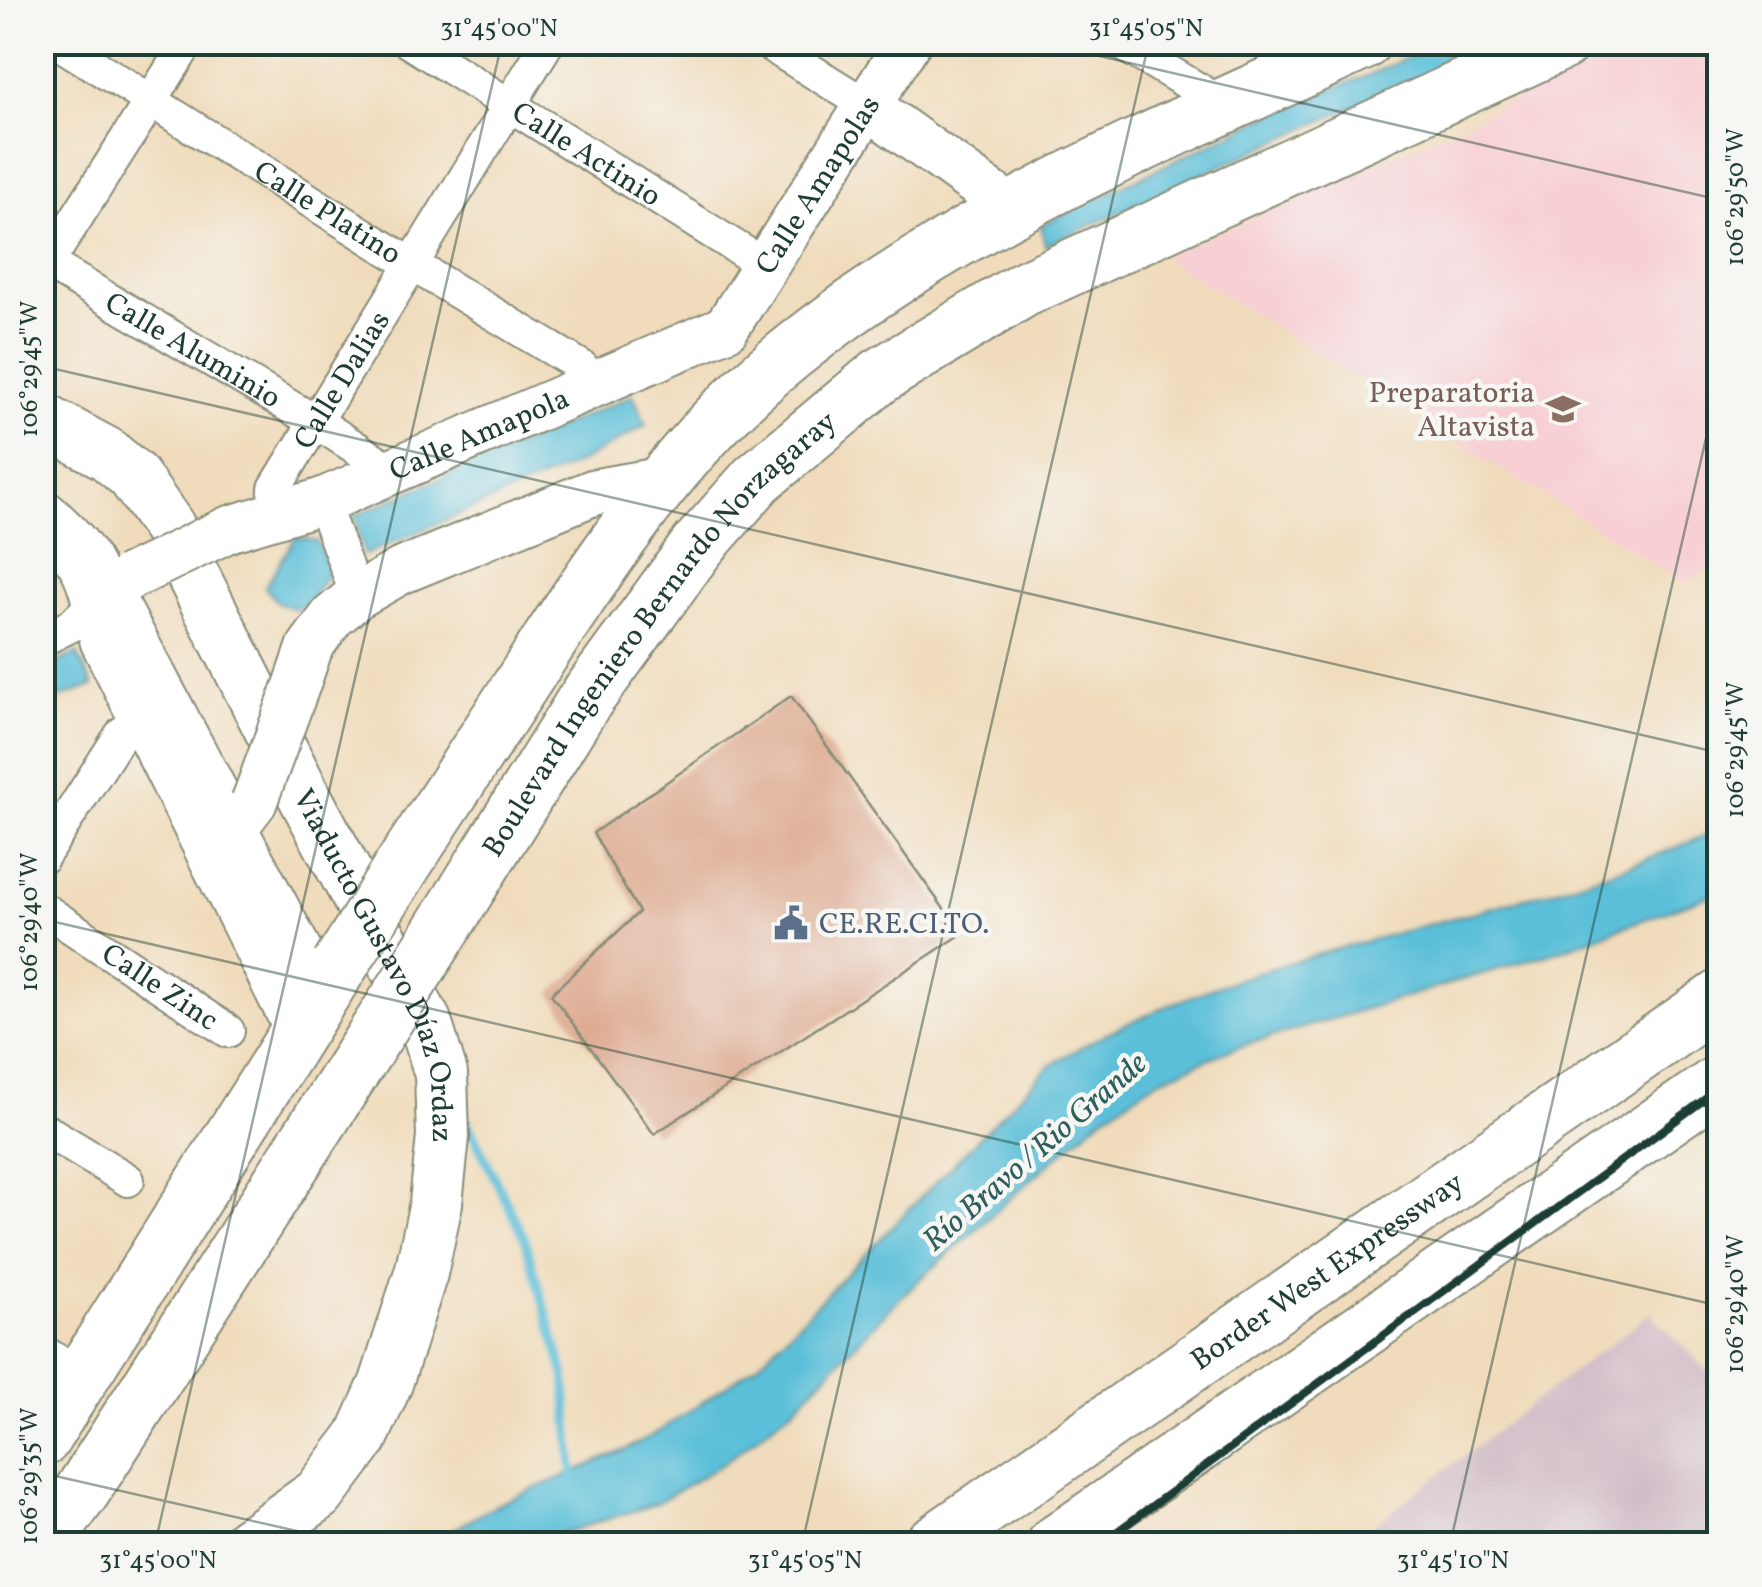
<svg xmlns="http://www.w3.org/2000/svg" width="1762" height="1587" viewBox="0 0 1762 1587" font-family="Vollkorn,serif">
<style>
.built{fill:#f7cfd4}
.industrial{fill:#d2bdc8}
.water{fill:#5bbfd9;stroke:#3d7e86;stroke-width:2.5}
.lines{fill:none;stroke-linecap:round;stroke-linejoin:round}
.stream{stroke:#5bbfd9;stroke-width:9}
.building{fill:#dda98e}
.street-casing{stroke:#888c78;stroke-width:36}
.secondary-casing{stroke:#888c78;stroke-width:49}
.primary-casing{stroke:#888c78;stroke-width:56}
.highway-casing{stroke:#888c78;stroke-width:59}
.street{stroke:#fff;stroke-width:32}
.secondary{stroke:#fff;stroke-width:45}
.primary{stroke:#fff;stroke-width:52}
.highway{stroke:#fff;stroke-width:55}
.rail{stroke:#1f3d34;stroke-width:8}
.secondary-bridge-casing{stroke:#888c78;stroke-width:49;stroke-linecap:butt}
.highway-bridge-casing{stroke:#888c78;stroke-width:59;stroke-linecap:butt}
.secondary-bridge{stroke:#fff;stroke-width:45}
.highway-bridge{stroke:#fff;stroke-width:55}
.ticks{fill:none;stroke:#1f3d34;stroke-width:2.5;stroke-opacity:0.45}
.labels{text-anchor:middle;stroke-width:9;stroke-linejoin:round;paint-order:stroke}
.street-label{font-size:30px;fill:#1f3d34;stroke:#f6f6f2}
.education-label{font-size:30px;fill:#785e54;stroke:#f6f6f2;text-anchor:end}
.service-label{font-size:30px;fill:#4e5e75;stroke:#f6f6f2;text-anchor:start}
.water-label{font-size:32px;font-style:italic;fill:#2e5e5d;stroke:#f6f6f2}
.neatline{fill:none;stroke:#1f3d34;stroke-width:4}
.ticks-label{font-size:25px;text-anchor:middle;fill:#1f3d34}
</style>
<rect width="100%" height="100%" fill="#f6f6f2"/>
<filter id="ink" filterUnits="userSpaceOnUse"><feTurbulence type="fractalNoise" baseFrequency=".01" numOctaves="2"/><feDisplacementMap in="SourceGraphic" scale="20" xChannelSelector="R" yChannelSelector="G"/><feConvolveMatrix kernelMatrix="1 2 1 2 8 2 1 2 1" color-interpolation-filters="sRGB"/></filter>
<filter id="wash" filterUnits="userSpaceOnUse"><feTurbulence type="fractalNoise" baseFrequency=".0048" numOctaves="4" result="noise"/><feDisplacementMap in="SourceGraphic" scale="40" xChannelSelector="R" yChannelSelector="G"/><feGaussianBlur stdDeviation="2.25" result="paint"/><feColorMatrix in="noise" values="0 0 0 0 0 0 0 0 0 0 0 0 0 0 0 0 0 1.4 0 .05"/><feComposite in="paint" operator="in"/></filter>
<g filter="url(#wash)">
<rect width="100%" height="100%" fill="#f0dcbc"/>
<!-- built -->
<path class="built" d="M1631 42 1719 43V562L1685 583 1162 257 1374 165 1603 60Z"/>
<!-- industrial -->
<path class="industrial" d="M1650 1313 1719 1382V1544H1349Z"/>
<!-- water -->
<path class="water" d="M1440 43H1494L1045 246 1041 225 1299 101 1367 76Z
M633 395 646 425 583 461 364 555 354 516Z
M296 537 317 541 329 572 310 600 297 610 278 603 265 587Z
M77 653 93 686 43 704V669Z
M1719 829V892L1555 952 1232 1049 1160 1079 1102 1117 1034 1177 905 1293 795 1407 724 1463 655 1504 529 1544H429L496 1505 625 1450 658 1432 758 1364 1049 1066C1253 939 1504 929 1719 829Z"/>
<g class="lines">
<!-- stream -->
<path class="stream" d="M463 1114 524 1237 565 1375 574 1483"/>
</g>
<g id="blocks">
<!-- building -->
<path class="building" d="M791 696 962 934 654 1134 551 994 639 912 593 833Z"/>
</g>
</g>
<g filter="url(#ink)">
<use href="#blocks" fill-opacity="0" stroke="#888c78" stroke-width="2.5"/>
<g class="lines">
<!-- street casing -->
<g class="street-casing">
<g id="street">
<path id="s1" d="M57 42 411 264 582 367 593 386"/>
<path id="s2" d="M409 42 766 266"/>
<path d="M765 42 868 106"/>
<path d="M1119 42 1226 106"/>
<path id="s3" d="M47 263 316 422 375 460 386 472"/>
<path d="M42 272 188 42"/>
<path d="M322 501 357 596"/>
<path id="s4" d="M274 516 275 488 548 42"/>
<path d="M113 586 326 988"/>
<path d="M42 640 72 625 98 599"/>
<path d="M42 858 122 733 145 721"/>
<path id="s5" d="M42 908 228 1031"/>
<path d="M42 1128 128 1180"/>
<path d="M42 1351 84 1378"/>
</g>
</g>
<!-- secondary casing -->
<g class="secondary-casing">
<g id="secondary">
<path d="M868 106 997 198 1005 211"/>
<path id="s6" d="M726 328 908 42"/>
<path id="s7" d="M229 529 322 501 726 328"/>
<path d="M298 682 310 647 332 617 357 596 401 571 594 492 663 480"/>
<path d="M206 845 238 823 254 802"/>
</g>
</g>
<!-- primary casing -->
<g class="primary-casing">
<g id="primary">
<path id="s8" d="M42 419 107 454 133 476 168 526 305 797 425 1022 441 1074 443 1137 436 1203 421 1273 386 1383 362 1437 319 1494 248 1544"/>
<path d="M42 516C92 559 94 576 106 639L300 1027"/>
</g>
</g>
<!-- highway casing -->
<g class="highway-casing">
<g id="highway">
<path d="M400 870C446 800 491 730 537 660 604 557 674 453 768 372 942 223 1158 138 1363 42"/>
<path id="s9" d="M435 941 583 703 697 547 757 479 880 376 1024 289 1562 42"/>
<path d="M42 1439 339 967"/>
<path d="M44 1544 83 1490 377 1032"/>
<path id="s10" d="M932 1544 1720 998"/>
<path d="M1055 1544 1720 1082"/>
</g>
</g>
<!-- street -->
<use href="#street" class="street"/>
<!-- secondary -->
<use href="#secondary" class="secondary"/>
<!-- primary -->
<use href="#primary" class="primary"/>
<!-- highway -->
<use href="#highway" class="highway"/>
<!-- rail -->
<path class="rail" d="M1100 1544 1720 1088"/>
<!-- secondary-bridge casing -->
<g class="secondary-bridge-casing">
<path id="secondary-bridge" d="M128 578 229 529
M254 802 298 682"/>
</g>
<!-- highway-bridge casing -->
<g class="highway-bridge-casing">
<path id="highway-bridge" d="M339 967 400 870
M377 1032 435 941"/>
</g>
<!-- secondary-bridge -->
<use href="#secondary-bridge" class="secondary-bridge"/>
<!-- highway-bridge -->
<use href="#highway-bridge" class="highway-bridge"/>
</g>
</g>
<!-- ticks -->
<path class="ticks" d="M1039 42 1720 200M42 366 1720 753M42 919 1720 1306M42 1473 354 1544M155 1544 502 42M802 1544 1149 42M1450 1544 1720 378"/>
<!-- icons -->
<defs>
<g id="school-bare" transform="scale(2.7)"><path d="M0-5L7-2L0 1L-7-2ZM-4 1L0 2.5L4 1V4Q0 6-4 4Z" fill="#8d6e63" stroke="#f6f6f2" stroke-width="2.5" paint-order="stroke"/></g>
<g id="civic-bare" transform="scale(2.7)"><path d="M-.6-6.5H3V-4.5H.6V-3L4-1V1h2V6H-6V1h2V-1L-.6-3ZM-1.2 2.5V6h2.4V2.5Z" fill="#5c6f8a" stroke="#f6f6f2" stroke-width="2.5" paint-order="stroke"/></g>
</defs>
<g fill-rule="evenodd">
<use href="#school-bare" x="1563" y="409"/>
<use href="#civic-bare" x="791" y="923"/>
</g>
<g class="labels">
<!-- street labels -->
<g class="street-label">
<text dy="10" stroke="none"><textPath href="#s2" startOffset="210">Calle Actinio</textPath></text>
<text dy="10" stroke="none"><textPath href="#s6" startOffset="170">Calle Amapolas</textPath></text>
<text dy="10" stroke="none"><textPath href="#s1" startOffset="320">Calle Platino</textPath></text>
<text dy="10" stroke="none"><textPath href="#s3" startOffset="170">Calle Aluminio</textPath></text>
<text dy="10" stroke="none"><textPath href="#s4" startOffset="155">Calle Dalias</textPath></text>
<text dy="10" stroke="none"><textPath href="#s7" startOffset="268">Calle Amapola</textPath></text>
<text dy="10" stroke="none"><textPath href="#s9" startOffset="382">Boulevard Ingeniero Bernardo Norzagaray</textPath></text>
<text dy="10" stroke="none"><textPath href="#s8" startOffset="658">Viaducto Gustavo Díaz Ordaz</textPath></text>
<text dy="10" stroke="none"><textPath href="#s5" startOffset="142">Calle Zinc</textPath></text>
<text dy="10" stroke="none"><textPath href="#s10" startOffset="480">Border West Expressway</textPath></text>
</g>
<!-- education labels -->
<g class="education-label">
<text x="1535" y="402">Preparatoria<tspan x="1535" dy="34">Altavista</tspan></text>
</g>
<!-- service labels -->
<g class="service-label">
<text x="819" y="933">CE.RE.CI.TO.</text>
</g>
<!-- water labels -->
<g class="water-label">
<text transform="translate(1034 1151) rotate(-41)" y="11">Río Bravo / Rio Grande</text>
</g>
</g>
<!-- margin -->
<rect width="1762" height="1587" fill="none" stroke="#f6f6f2" stroke-width="110"/>
<rect x="55" y="55" width="1652" height="1477" class="neatline"/>
<g class="ticks-label">
<text x="499" y="36">31°45'00"N</text>
<text x="1146" y="36">31°45'05"N</text>
<text transform="translate(1734 197) rotate(-90)" y="9">106°29'50"W</text>
<text transform="translate(28 369) rotate(-90)" y="9">106°29'45"W</text>
<text transform="translate(1734 750) rotate(-90)" y="9">106°29'45"W</text>
<text transform="translate(28 922) rotate(-90)" y="9">106°29'40"W</text>
<text transform="translate(1734 1304) rotate(-90)" y="9">106°29'40"W</text>
<text transform="translate(28 1476) rotate(-90)" y="9">106°29'35"W</text>
<text x="158" y="1568">31°45'00"N</text>
<text x="805" y="1568">31°45'05"N</text>
<text x="1453" y="1568">31°45'10"N</text>
</g>
</svg>
